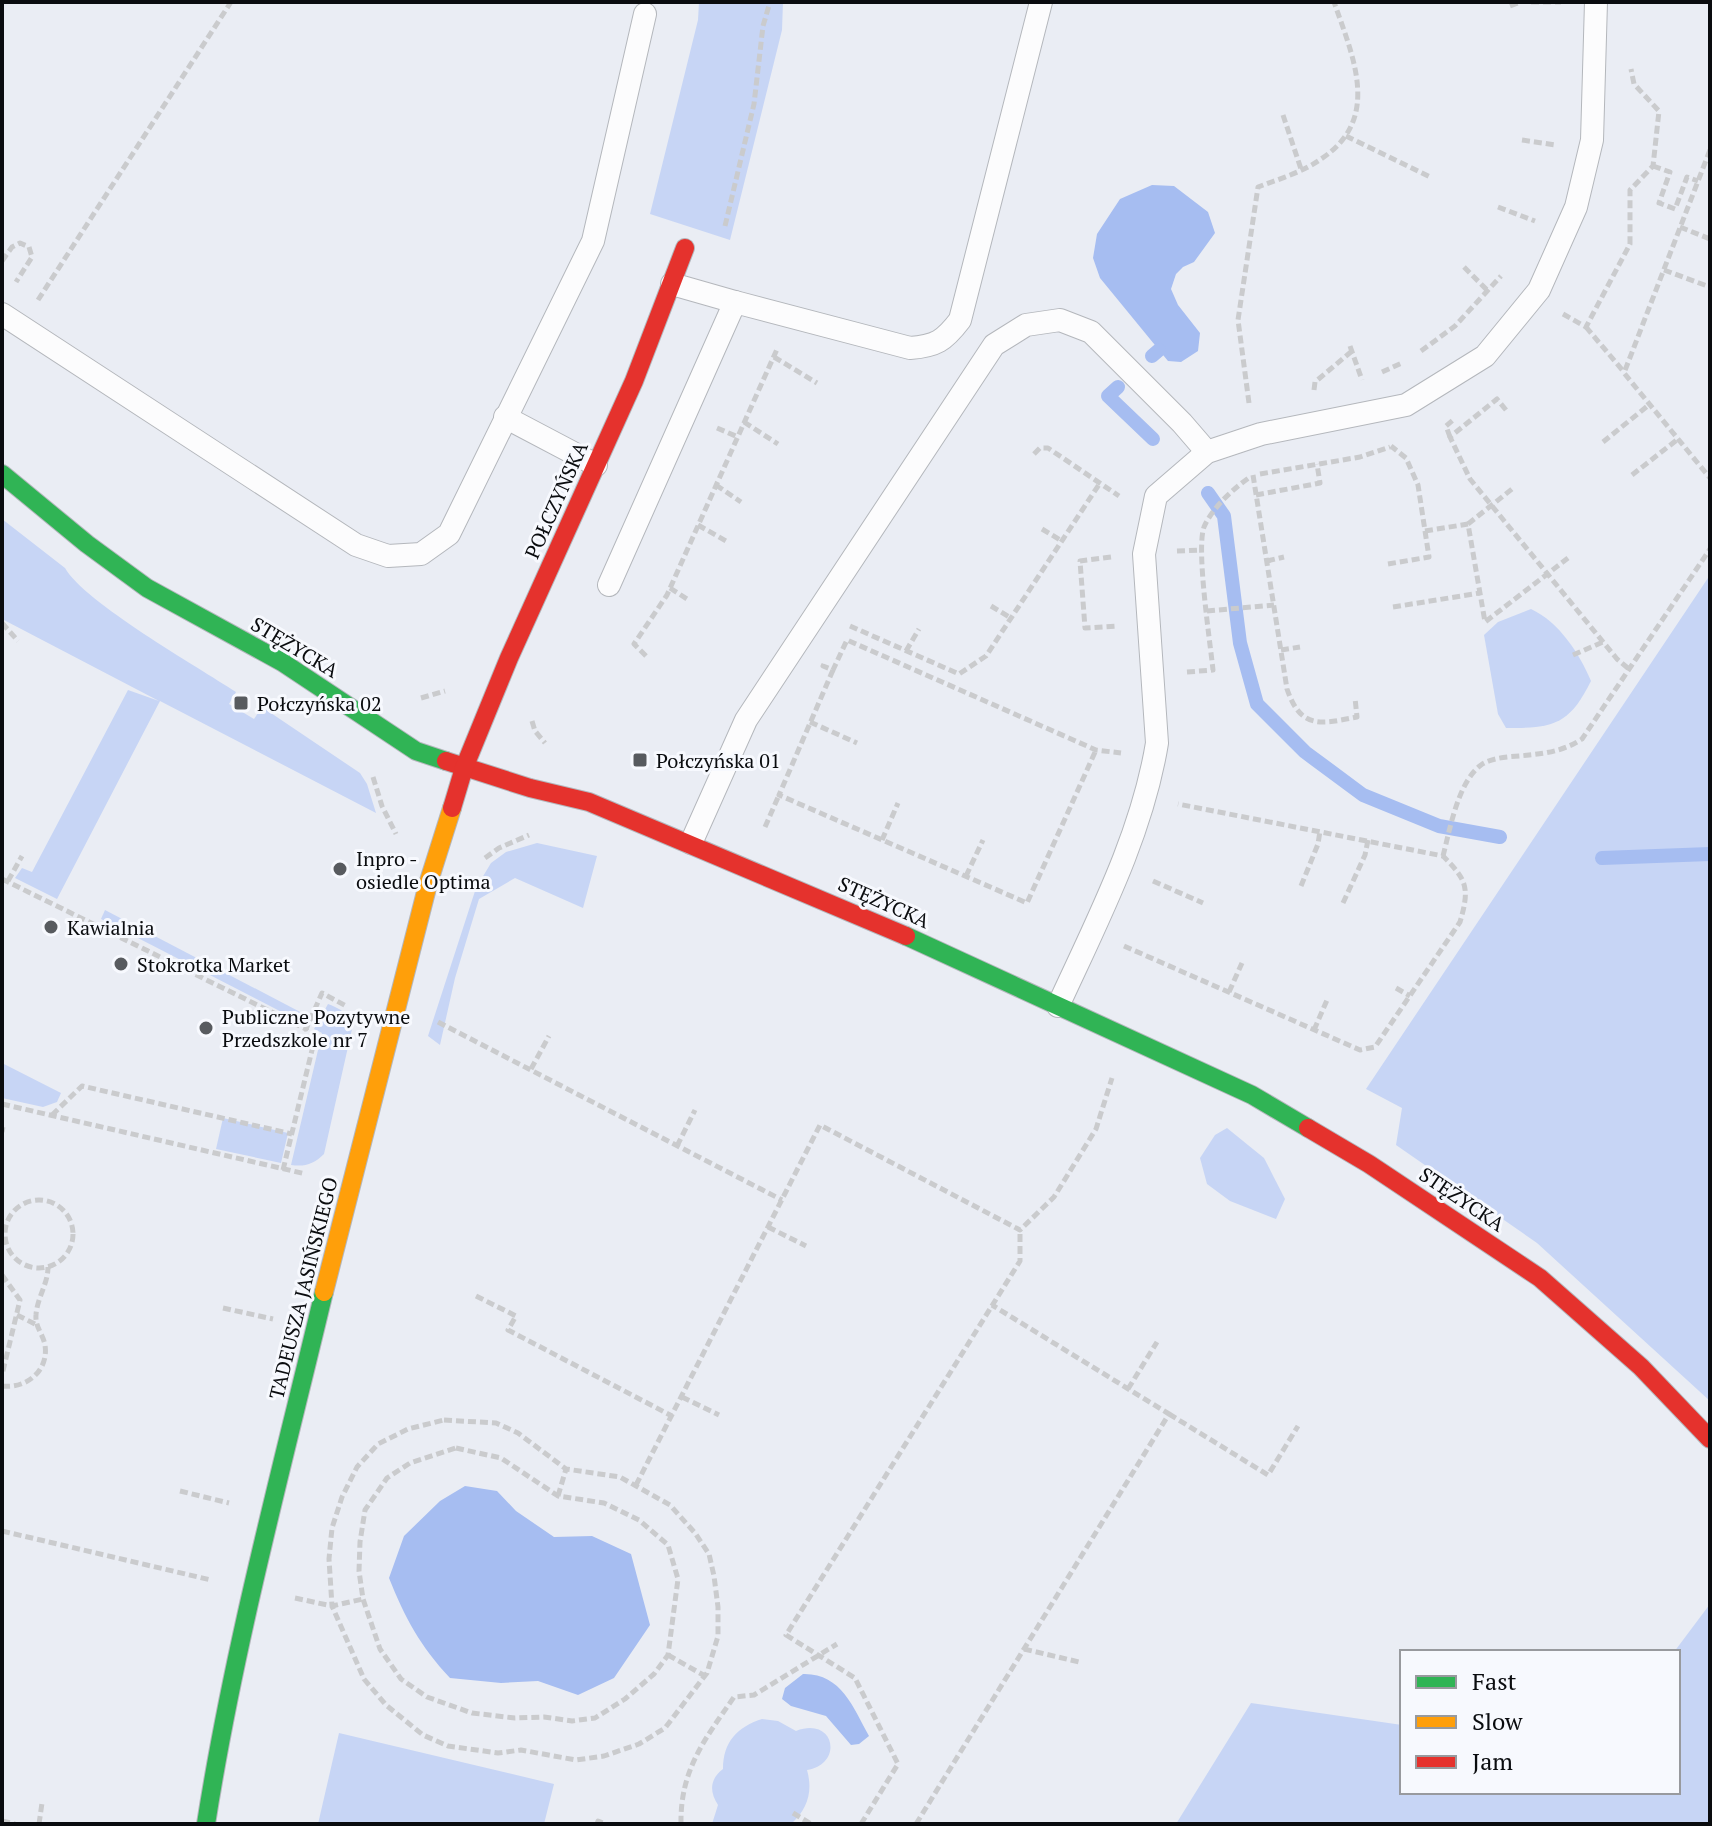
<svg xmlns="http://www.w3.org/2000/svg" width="1712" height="1826" font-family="'PT Serif',serif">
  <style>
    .green { fill: #c7d5f5 }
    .water { fill: #a6bdf1 }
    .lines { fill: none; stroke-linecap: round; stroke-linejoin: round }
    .stream { stroke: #a6bdf1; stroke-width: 14 }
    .lane-casing { stroke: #b4b7bc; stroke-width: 24 }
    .fast-casing { stroke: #b4b7bc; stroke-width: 20 }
    .slow-casing { stroke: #b4b7bc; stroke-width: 20 }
    .jam-casing { stroke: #b4b7bc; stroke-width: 20 }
    .path { stroke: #cacbcd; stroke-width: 5; stroke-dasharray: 8 4; stroke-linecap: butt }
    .lane { stroke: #fcfcfd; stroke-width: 22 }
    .fast { stroke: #30b455; stroke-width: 18 }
    .slow { stroke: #ff9f0a; stroke-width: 18 }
    .jam { stroke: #e5322d; stroke-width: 18 }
    .poi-dot { fill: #585b5f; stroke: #f7f9fe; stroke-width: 3 }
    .labels { text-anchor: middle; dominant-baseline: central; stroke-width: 6; stroke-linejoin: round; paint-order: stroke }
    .street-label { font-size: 20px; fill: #0a0c0f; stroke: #f7f9fe }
    .poi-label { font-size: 20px; fill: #0a0c0f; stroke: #f7f9fe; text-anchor: start }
  </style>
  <rect width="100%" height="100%" fill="#eaedf4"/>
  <g class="green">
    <polygon points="699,2 783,2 782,30 730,240 650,214 698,20"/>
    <path d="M 2,519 L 65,568 C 84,602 198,667 236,692 L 229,704 L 254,719 L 262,707 L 360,773 L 367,784 L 376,813 L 160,701 L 57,899 L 15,878 L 22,868 L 32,872 L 128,690 L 159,701 L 2,619 Z"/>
    <polygon points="1710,575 1710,1401 1537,1243 1396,1145 1402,1108 1366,1089"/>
    <path d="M 1531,609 C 1559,622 1579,653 1591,681 C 1569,725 1554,728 1506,728 L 1498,714 L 1484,635 L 1498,622 Z"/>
    <polygon points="537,843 597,856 583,908 515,878 479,899 455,978 440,1045 428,1036 476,888 491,863 506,852"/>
    <polygon points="105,910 304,1014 301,1022 101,919"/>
    <path d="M 328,1004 C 341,1009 351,1014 352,1029 L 324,1154 C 314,1164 305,1167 291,1165 L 322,1033 L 314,1029 Z"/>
    <polygon points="2,1063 61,1093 57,1102 43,1107 2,1098"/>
    <polygon points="223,1118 288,1133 281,1163 216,1149"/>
    <polygon points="1227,1128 1264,1158 1285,1199 1276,1219 1230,1201 1207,1184 1200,1158 1215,1135"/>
    <polygon points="1710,1604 1710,1824 1176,1824 1251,1703 1402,1725 1402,1792 1678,1792 1678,1652 1674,1652"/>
    <path d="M 762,1719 L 778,1721 L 796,1731 C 835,1716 844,1764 807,1770 C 813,1791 808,1809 791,1824 L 712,1824 L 718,1805 C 709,1791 710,1779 723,1769 C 723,1742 737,1727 762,1719 Z"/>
    <polygon points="339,1733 554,1784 544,1824 318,1824"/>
  </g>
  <g class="water">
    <polygon points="1152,185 1174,186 1208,212 1215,233 1194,262 1183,267 1176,274 1171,289 1178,305 1200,333 1198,351 1181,362 1168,361 1100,278 1093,258 1097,234 1120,199"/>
    <path d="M 465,1486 L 497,1491 L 516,1511 L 554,1537 L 592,1536 L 631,1554 L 650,1625 L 614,1678 L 578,1695 L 538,1681 L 501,1683 L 450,1678 C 420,1646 405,1618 389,1578 L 404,1536 L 440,1501 Z"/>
    <path d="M 803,1674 C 841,1673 853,1707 869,1736 L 859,1744 L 851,1745 L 826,1716 L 791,1706 L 782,1699 L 785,1688 Z"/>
  </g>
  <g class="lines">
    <g class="stream">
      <polyline points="1152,356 1159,350"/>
      <polyline points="1118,387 1108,396 1153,439"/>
      <polyline points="1208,493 1224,516 1240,643 1257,704 1305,752 1363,795 1439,826 1500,837"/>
      <polyline points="1602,858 1710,854"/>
    </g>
    <g class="lane-casing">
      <g id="lane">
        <polyline points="672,284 735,302"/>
        <polyline points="2,314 356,545 388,556 421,554 449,534 593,241 645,14"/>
        <polyline points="505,417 596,465"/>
        <path d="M 609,585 L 735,302 L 910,348 C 936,346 944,341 960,320 L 1041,2"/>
        <polyline points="691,843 746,720 994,345 1026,325 1060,320 1091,332 1182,423 1207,452"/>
        <path d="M 1058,1006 C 1097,921 1142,835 1157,743 L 1144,554 L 1156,496 L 1207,452 L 1261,434 L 1406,405 L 1485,356 L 1539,290 L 1576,207 L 1592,140 L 1596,2"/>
      </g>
    </g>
    <g class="fast-casing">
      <g id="fast">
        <polyline points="2,474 87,544 147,588 282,662 416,751 446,761"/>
        <polyline points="906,936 1252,1095 1308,1128"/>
        <path d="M 206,1824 C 234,1645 282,1468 324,1292"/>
      </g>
    </g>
    <g class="slow-casing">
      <polyline id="slow" points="324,1292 428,884 452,808"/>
    </g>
    <g class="jam-casing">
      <g id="jam">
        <polyline points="446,761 530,788 589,802 906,936"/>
        <polyline points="452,808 464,768 509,658 634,381 685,248"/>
        <polyline points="1308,1128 1369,1164 1540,1278 1641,1367 1710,1439"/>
      </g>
    </g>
    <g class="path">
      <polyline points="1531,2 1561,2"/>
      <polyline points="1510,6 1521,2"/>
      <polyline points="1283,115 1301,169"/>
      <polyline points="1346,136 1430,177"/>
      <polyline points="1522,140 1556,145"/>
      <polyline points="1710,150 1624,373 1710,478"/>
      <polyline points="1653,166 1670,172 1659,203 1675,209 1687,177 1698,181"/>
      <polyline points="1498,207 1535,221"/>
      <polyline points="725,226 754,104 763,26 770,2"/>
      <polyline points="1680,227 1710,239"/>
      <polyline points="2,261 12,247 20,243 29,247 32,257 16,282"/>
      <polyline points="1464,267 1488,291"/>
      <polyline points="1664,270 1710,287"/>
      <polyline points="38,300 231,2"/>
      <polyline points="1563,314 1586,327 1630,244 1630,190 1653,166 1659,111 1634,84 1631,69"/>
      <polyline points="1586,327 1624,372"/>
      <polyline points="1350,346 1362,380"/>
      <polyline points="1421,351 1455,326 1501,276"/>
      <polyline points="774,357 817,383"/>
      <polyline points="1382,372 1402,363"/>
      <polyline points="1314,390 1315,382 1352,351"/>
      <path d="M 1249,403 L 1238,320 L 1258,187 C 1279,179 1303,172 1321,159 C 1382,119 1353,57 1334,2"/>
      <polyline points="1506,410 1497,399 1450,437 1470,479 1617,659 1629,669"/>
      <polyline points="744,422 778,444"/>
      <polyline points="717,428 738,437"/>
      <polyline points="1450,437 1446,426 1453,420"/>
      <polyline points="1603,442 1650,404"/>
      <polyline points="1034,454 1040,448 1048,448 1119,496"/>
      <polyline points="1260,474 1360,457 1390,447"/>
      <path d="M 1253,475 L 1287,689 C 1301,730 1321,724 1357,717 L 1355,698"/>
      <polyline points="1632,475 1678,439"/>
      <polyline points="716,485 741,502"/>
      <polyline points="1256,495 1320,483 1317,464"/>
      <polyline points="1468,524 1512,489"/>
      <polyline points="698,525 726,541"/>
      <polyline points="1042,529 1062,541"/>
      <polyline points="1425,531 1468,524 1485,622 1568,558"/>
      <polyline points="1177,551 1201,550"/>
      <polyline points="1111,557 1080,561 1085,628 1117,626"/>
      <polyline points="1267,561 1284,557"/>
      <polyline points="1388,564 1429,557 1418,485 1406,458 1391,446"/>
      <polyline points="670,588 687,599"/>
      <polyline points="991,606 1011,618"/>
      <polyline points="1393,607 1480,593"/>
      <polyline points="1207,611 1274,605"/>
      <polyline points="2,623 18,641"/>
      <polyline points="850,626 959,674 986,656 1100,483"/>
      <polyline points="1281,650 1300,647"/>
      <polyline points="906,651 919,629"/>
      <polyline points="1573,655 1603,642"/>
      <polyline points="646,656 634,644 667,595 778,347"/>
      <polyline points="824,664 823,666 833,670 847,640 1096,750 1121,753"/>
      <polyline points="833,670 779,795 1027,903 1096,750"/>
      <path d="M 1187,672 L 1213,670 C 1210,641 1196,549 1204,527 C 1212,508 1234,488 1250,477"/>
      <polyline points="421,698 445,691"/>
      <polyline points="532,721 535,731 545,743"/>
      <polyline points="810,722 857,743"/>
      <polyline points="373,777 382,806 396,834"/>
      <polyline points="765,827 779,795"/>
      <polyline points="882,840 898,803"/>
      <path d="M 1443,856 C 1450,829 1458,782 1481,765 C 1494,756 1514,757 1529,755 C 1549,753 1565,750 1582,739 L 1710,549"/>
      <polyline points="485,858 499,848 529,835"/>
      <polyline points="966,876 983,840"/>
      <polyline points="2,879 306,1029 322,993 348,1007"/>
      <polyline points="8,881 22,856"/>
      <polyline points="1153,881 1203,903"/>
      <polyline points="1301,886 1318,844 1320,831"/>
      <polyline points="1343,903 1365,855 1368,840"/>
      <path d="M 1124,946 L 1360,1050 L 1375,1047 L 1460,922 C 1470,888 1467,880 1443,856 L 1178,804"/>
      <polyline points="1396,988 1410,996"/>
      <polyline points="1229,992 1242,963"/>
      <polyline points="438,1022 782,1200"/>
      <polyline points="1314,1030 1327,1000"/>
      <polyline points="531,1069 549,1036"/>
      <polyline points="2,1104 306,1174"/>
      <polyline points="52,1115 82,1086 292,1134"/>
      <polyline points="2,1132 3,1127"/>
      <polyline points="677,1146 695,1110"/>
      <polyline points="283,1170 313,1046 306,1029"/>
      <circle cx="39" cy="1234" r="34"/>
      <polyline points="768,1227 806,1246"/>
      <polyline points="2,1275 20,1300 2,1375"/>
      <polyline points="476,1296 516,1316 508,1330 672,1416"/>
      <polyline points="223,1308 273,1319"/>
      <polyline points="17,1315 35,1324"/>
      <path d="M 2,1386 C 26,1389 49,1371 45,1345 C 43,1334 35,1327 36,1315 C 37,1298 48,1284 48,1267"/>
      <polyline points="1128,1389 1157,1342"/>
      <polyline points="682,1397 719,1415"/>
      <polyline points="1169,1414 1268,1475 1298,1426"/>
      <polygon points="444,1420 496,1423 518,1433 566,1469 620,1477 670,1505 695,1533 709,1554 714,1576 718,1607 718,1636 707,1673 665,1728 639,1744 604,1756 576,1760 521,1750 498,1753 448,1746 423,1735 386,1705 364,1679 332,1606 329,1559 332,1528 342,1497 357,1467 378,1444 408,1429"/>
      <polygon points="456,1448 501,1458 558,1496 604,1503 639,1520 668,1545 678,1579 668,1655 654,1674 625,1699 595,1718 572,1721 544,1717 515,1718 472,1713 427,1697 401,1679 380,1649 363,1599 359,1571 360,1542 365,1510 387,1478 410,1463"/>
      <polyline points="636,1485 820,1125 1020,1230 1054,1197 1096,1129 1112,1078"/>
      <polyline points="180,1491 229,1503"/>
      <polyline points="558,1496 566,1469"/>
      <polyline points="2,1531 211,1580"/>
      <polyline points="295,1598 332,1606 363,1599"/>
      <polyline points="1024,1649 1079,1662"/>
      <polyline points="668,1655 705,1676"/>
      <polyline points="793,1813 811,1824"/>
      <polyline points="2,1821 15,1824"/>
      <polyline points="39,1824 42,1803"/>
      <polyline points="597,1824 598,1821 605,1824"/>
      <path d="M 681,1824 C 680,1770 705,1739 734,1697 L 754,1695 L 837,1644"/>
      <polyline points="861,1824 898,1764 855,1678 786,1635 1020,1261 1020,1230"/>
      <polyline points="916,1824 1169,1414 992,1305"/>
    </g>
    <use href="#lane" class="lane"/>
    <use href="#fast" class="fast"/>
    <use href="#slow" class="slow"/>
    <use href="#jam" class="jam"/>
  </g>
  <g class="poi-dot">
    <rect x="233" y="695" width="16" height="16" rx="4"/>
    <rect x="632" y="752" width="16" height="16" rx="4"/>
    <circle cx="340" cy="869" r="8"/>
    <circle cx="51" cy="927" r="8"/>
    <circle cx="121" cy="964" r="8"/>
    <circle cx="206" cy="1028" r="8"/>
  </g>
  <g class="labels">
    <g class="street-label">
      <text transform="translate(556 500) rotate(-66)">POŁCZYŃSKA</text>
      <text transform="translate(295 647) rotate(31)">STĘŻYCKA</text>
      <text transform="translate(884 902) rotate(24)">STĘŻYCKA</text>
      <text transform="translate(1462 1199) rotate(34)">STĘŻYCKA</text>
      <text transform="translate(303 1288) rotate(-76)">TADEUSZA JASIŃSKIEGO</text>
    </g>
    <g class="poi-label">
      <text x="257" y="703">Połczyńska 02</text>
      <text x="656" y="760">Połczyńska 01</text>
      <text x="356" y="858">Inpro -<tspan x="356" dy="23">osiedle Optima</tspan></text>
      <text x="67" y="927">Kawialnia</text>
      <text x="137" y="964">Stokrotka Market</text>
      <text x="222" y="1016">Publiczne Pozytywne<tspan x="222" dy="23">Przedszkole nr 7</tspan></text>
    </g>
  </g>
  <rect width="1712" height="1826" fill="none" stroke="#0a0c0f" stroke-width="8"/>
  <rect x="1400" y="1650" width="280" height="144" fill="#f7f9fe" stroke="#989a9e" stroke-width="2"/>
  <rect x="1416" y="1676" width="40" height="12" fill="#30b455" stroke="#989a9e" stroke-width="2"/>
  <text x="1472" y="1690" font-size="24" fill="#0a0c0f">Fast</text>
  <rect x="1416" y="1716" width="40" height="12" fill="#ff9f0a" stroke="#989a9e" stroke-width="2"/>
  <text x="1472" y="1730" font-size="24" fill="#0a0c0f">Slow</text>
  <rect x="1416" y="1756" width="40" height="12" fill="#e5322d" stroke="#989a9e" stroke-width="2"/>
  <text x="1472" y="1770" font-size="24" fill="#0a0c0f">Jam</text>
</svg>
